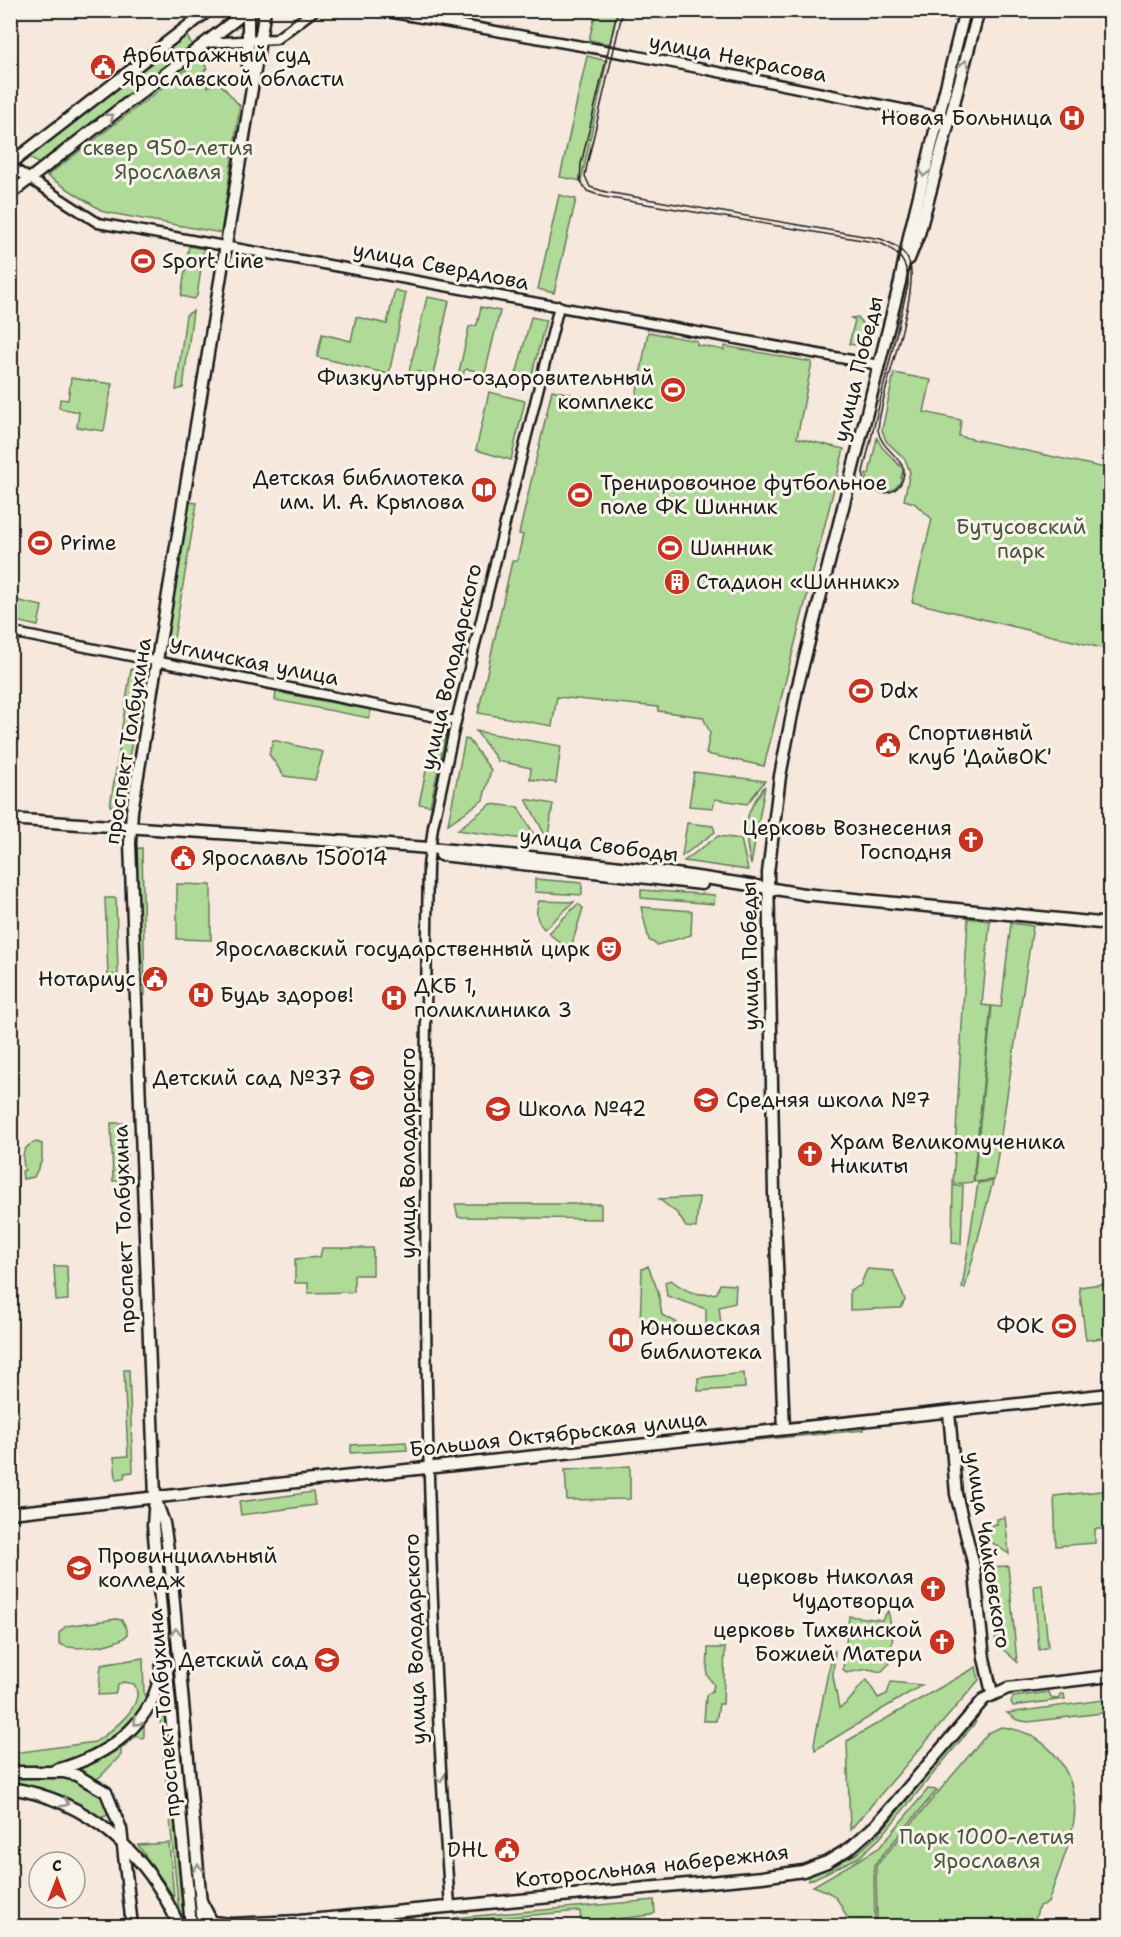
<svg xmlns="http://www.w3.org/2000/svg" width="1121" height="1937" font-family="'Shantell Sans',sans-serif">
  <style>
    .green { fill: #afda98; stroke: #667b5a; stroke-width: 1.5 }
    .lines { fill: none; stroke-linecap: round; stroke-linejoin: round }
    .minor-casing { stroke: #1c1c1c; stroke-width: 13 }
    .major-casing { stroke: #1c1c1c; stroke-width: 15 }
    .minor { stroke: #f7f3e8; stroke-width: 8 }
    .major { stroke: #f7f3e8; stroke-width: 10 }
    .tram { stroke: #1c1c1c; stroke-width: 1.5 }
    .oneway { stroke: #94928c }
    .labels { text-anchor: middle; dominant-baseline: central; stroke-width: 6; stroke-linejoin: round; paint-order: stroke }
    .poi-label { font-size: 21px; fill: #1c1c1c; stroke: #f7f3e8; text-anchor: start }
    .street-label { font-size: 21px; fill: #1c1c1c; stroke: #f7f3e8 }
    .park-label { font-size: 21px; fill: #485541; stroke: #f7f3e8 }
  </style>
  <rect width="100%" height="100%" fill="#f7e8de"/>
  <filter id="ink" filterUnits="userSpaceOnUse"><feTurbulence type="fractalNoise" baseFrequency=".0167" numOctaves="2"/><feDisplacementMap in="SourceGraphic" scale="12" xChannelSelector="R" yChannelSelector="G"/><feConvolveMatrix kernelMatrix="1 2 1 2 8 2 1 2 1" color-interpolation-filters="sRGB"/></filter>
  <g filter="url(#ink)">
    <g class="green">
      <polygon points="596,11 617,11 610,44 589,40"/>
      <polygon points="186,35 193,46 39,164 27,156"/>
      <polygon points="587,56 607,61 581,181 560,177"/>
      <polygon points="200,59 207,68 201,75 208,87 218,81 240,106 221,233 104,212 47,176"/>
      <polygon points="559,195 576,199 554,293 538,289"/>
      <polygon points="189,246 204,249 197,296 194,299 181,296"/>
      <polygon points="395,290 406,293 389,374 317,357 322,334 351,341 356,317 387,324"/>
      <polygon points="427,297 449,301 433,375 416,371 411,381 407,380"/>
      <polygon points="481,307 500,311 485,373 467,369 464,371 462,383 457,381 469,327 477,325"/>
      <polygon points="193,311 183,388 176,390 186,315"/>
      <polygon points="531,317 546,320 530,382 515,379"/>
      <polygon points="858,317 864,327 871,321 865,347 849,344 855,320 851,318"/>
      <polygon points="648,332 697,341 697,345 724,350 725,346 812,362 797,438 844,449 764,766 706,754 710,733 703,717 658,711 658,707 557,697 552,726 478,713 512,561 517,561 523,535 519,534 552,390 634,408"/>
      <polygon points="894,373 931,380 924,412 961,420 959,436 1110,469 1110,650 912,602 932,519 914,503 904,500 910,472 905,459 886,441 882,430"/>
      <polygon points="71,378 112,384 104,431 77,427 79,412 59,408 60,399 68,400"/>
      <polygon points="489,392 525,401 511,460 476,450"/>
      <path d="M 877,438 L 882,447 L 903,469 L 900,483 C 889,499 870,492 866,474 L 869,474 Z"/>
      <polygon points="189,502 197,503 172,650 165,648"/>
      <polygon points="11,599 42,606 38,626 11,620"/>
      <polygon points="131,669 143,676 133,735 121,733"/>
      <polygon points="276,692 371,710 369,718 275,700"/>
      <polygon points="435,728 447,730 430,806 419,804"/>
      <polygon points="476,731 561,746 556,783 530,779 531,768 498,761"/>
      <polygon points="121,739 132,741 120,807 110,806"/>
      <polygon points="465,739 469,740 491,770 483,800 448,824"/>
      <polygon points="273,740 323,752 315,780 284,776 269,754"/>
      <polygon points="694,772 765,781 747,804 715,799 713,808 689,806"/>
      <path d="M 765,786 L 751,865 C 743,829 742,816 765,786 Z"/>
      <polygon points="526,799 553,804 548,836 546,837"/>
      <polygon points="491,804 518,807 538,841 457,830"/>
      <polygon points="687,823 713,826 715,832 682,856"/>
      <polygon points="718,836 741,839 748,870 684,861"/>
      <polygon points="142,848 145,996 138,996 136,849"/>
      <polygon points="535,879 582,883 582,895 535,892"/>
      <polygon points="177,884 211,885 211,940 177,939"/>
      <polygon points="641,890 715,895 714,904 641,898"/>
      <polygon points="116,898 118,975 108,975 105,898"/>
      <path d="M 539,901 L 574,902 L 544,929 C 536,920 535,912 539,901 Z"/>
      <polygon points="578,904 583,908 572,944 562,944 548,933"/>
      <polygon points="641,907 692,911 691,935 657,945 649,940"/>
      <polygon points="968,918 990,921 982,1005 991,1006 973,1182 953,1184"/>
      <polygon points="1011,923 1033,926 994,1180 974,1182 992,1006 1001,1007"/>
      <polygon points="111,1123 126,1123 127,1180 113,1181"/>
      <path d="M 37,1142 L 42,1144 L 42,1160 L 34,1177 L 23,1179 L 22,1171 L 25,1170 C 21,1157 22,1145 37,1142 Z"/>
      <polygon points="993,1181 965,1288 962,1288 978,1183"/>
      <polygon points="963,1185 961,1244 952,1243 953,1186"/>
      <polygon points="699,1197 696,1228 686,1227 678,1214 659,1199"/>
      <polygon points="455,1204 601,1204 601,1219 458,1217"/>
      <polygon points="322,1248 373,1248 373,1275 354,1275 354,1292 308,1293 308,1283 295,1283 295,1259 320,1257"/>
      <polygon points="54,1266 67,1266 68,1300 56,1301"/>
      <polygon points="648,1266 658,1291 662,1315 676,1322 676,1330 646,1329 640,1324 642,1269"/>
      <polygon points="867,1269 893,1271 905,1300 901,1308 850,1310 850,1290 860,1286"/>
      <path d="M 671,1280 C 687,1292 697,1297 717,1293 L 720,1284 L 736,1285 L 735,1303 L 719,1307 L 721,1324 L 711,1337 L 706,1334 L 706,1309 L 667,1296 L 665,1282 Z"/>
      <polygon points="1110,1283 1110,1337 1086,1340 1079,1287"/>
      <polygon points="124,1370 129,1370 133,1472 125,1473 124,1478 116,1479 114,1457 128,1456"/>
      <polygon points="744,1373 745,1388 698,1391 698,1378"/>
      <polygon points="862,1426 863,1430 737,1442 737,1438"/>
      <polygon points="406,1442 407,1450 351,1453 351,1445"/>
      <polygon points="630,1466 630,1499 567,1500 565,1470"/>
      <polygon points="1110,1490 1110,1529 1095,1529 1095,1543 1056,1546 1054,1496"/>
      <polygon points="313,1492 315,1505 241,1515 239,1502"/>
      <polygon points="1005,1517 1009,1554 981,1535 981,1532 991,1531 991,1525 997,1524 997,1519"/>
      <polygon points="1008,1566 1017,1662 996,1643 987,1567"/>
      <polygon points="1042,1585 1048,1647 1039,1650 1034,1586"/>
      <polygon points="888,1611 893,1635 890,1663 881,1672 868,1669 846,1673 843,1669 849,1616 882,1620"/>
      <path d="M 116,1619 L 122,1620 L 127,1629 L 127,1635 C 118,1646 69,1653 59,1643 L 59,1633 L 66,1626 Z"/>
      <polygon points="708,1648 725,1648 723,1704 719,1704 716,1721 704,1721 706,1695 712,1691 714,1685 707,1675"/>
      <path d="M 835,1650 L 833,1676 L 839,1708 C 855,1700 855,1688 867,1680 L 878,1698 L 887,1694 L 891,1682 L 922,1685 L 815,1750 L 814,1744 L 828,1672 Z"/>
      <path d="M 143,1658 L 144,1694 L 148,1702 C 138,1716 126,1734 111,1742 C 89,1756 33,1779 11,1761 L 10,1738 L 14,1753 L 95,1742 C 110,1732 148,1705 134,1684 L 123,1682 L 118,1685 L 115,1694 L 98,1695 L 101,1665 Z"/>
      <polygon points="976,1667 979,1680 850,1830 847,1741"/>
      <polygon points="162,1689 184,1926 179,1913 158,1697"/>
      <polygon points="1049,1692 1052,1699 1059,1698 1060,1694 1064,1694 1065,1699 1013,1706 1011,1702 1013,1697"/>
      <polygon points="1110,1699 1110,1712 1028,1722 1017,1720 1007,1713"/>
      <polygon points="973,1720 976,1722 880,1838 859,1857 809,1881 808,1877 856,1854 878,1835"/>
      <polygon points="144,1722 144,1736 142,1739 136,1736 121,1749 121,1755 100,1777 96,1779 71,1770 106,1756"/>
      <path d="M 1001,1727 C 1048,1731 1080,1774 1074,1820 C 1070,1848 1056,1877 1048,1903 L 1039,1906 L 1033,1926 L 877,1926 L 876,1866 L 988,1733 Z"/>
      <polygon points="10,1776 71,1777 104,1796 110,1814 101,1818 64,1796 11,1782"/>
      <path d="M 928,1789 L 937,1790 L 874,1865 L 875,1926 L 844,1926 L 847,1918 C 838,1897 834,1893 813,1886 L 879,1848 Z"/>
      <polygon points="169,1843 174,1897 138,1845"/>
      <polygon points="654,1900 655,1913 651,1915 581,1923 580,1911 487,1919 487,1926 455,1926 454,1918"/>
    </g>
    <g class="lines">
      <g class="minor-casing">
        <g id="minor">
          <polyline points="376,10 633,55 942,117"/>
          <polyline points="205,43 276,39 315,10"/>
          <polyline points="10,166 98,223 879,365"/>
          <polyline points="10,632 456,721"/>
          <path d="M 450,1906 C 424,1560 422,1213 428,866 L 433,827 L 456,721 L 559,306"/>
        </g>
      </g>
      <g class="major-casing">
        <g id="major">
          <polyline points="248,10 248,80"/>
          <polyline points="10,164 209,10"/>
          <polyline points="10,194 248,10"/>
          <polyline points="909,259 919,234 979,10"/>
          <path d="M 10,819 C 277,839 546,847 809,895"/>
          <polyline points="441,855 702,884"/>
          <polyline points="804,894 1110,924"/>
          <polyline points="949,1412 956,1494 974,1566 984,1658 992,1693"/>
          <polyline points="784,1429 774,1193 768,873 780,776 797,689 900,282 910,232 965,10"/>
          <polyline points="155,1498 164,1523 171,1570 203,1926"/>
          <polyline points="10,1513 1110,1394"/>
          <path d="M 56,1770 C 107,1756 155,1724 161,1667"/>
          <polyline points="10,1772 63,1772 76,1775 106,1792 121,1829 132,1926"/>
          <path d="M 10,1788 C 89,1800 148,1854 179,1926"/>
          <polyline points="201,1901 212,1922 231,1924 299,1921 762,1877 803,1871 827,1862 850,1848 877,1824 984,1699 1008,1688 1110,1676"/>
          <polyline points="191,1926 153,1525 155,1497 130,843 132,811 265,10"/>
        </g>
      </g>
      <use href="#minor" class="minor"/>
      <use href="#major" class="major"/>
      <path class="tram" d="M 618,10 L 581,164 L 580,180 L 587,191 L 604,197 L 880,243 C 899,251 909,264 908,285 L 863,472 C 866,501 905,500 904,469 C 897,453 881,448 878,430 C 880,390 921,292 909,262 C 904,249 893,244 881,239 L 606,192 L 590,187 L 585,176 L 587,165 L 623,10"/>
    </g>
    <defs><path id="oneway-chevron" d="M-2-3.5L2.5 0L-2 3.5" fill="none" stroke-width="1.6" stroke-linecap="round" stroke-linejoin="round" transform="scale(1.5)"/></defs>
    <g class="oneway">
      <use href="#oneway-chevron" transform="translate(965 64) rotate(-76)"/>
      <use href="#oneway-chevron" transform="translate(110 117) rotate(-38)"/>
      <use href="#oneway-chevron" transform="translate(924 173) rotate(104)"/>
      <use href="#oneway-chevron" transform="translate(176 1632) rotate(-95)"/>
      <use href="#oneway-chevron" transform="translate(137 1722) rotate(132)"/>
      <use href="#oneway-chevron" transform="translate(440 1778) rotate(84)"/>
      <use href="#oneway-chevron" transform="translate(65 1803) rotate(25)"/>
      <use href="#oneway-chevron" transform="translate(198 1868) rotate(-95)"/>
    </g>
  </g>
  <defs>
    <g id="civic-disc" transform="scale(1.35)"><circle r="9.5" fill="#c8321e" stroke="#f7f3e8"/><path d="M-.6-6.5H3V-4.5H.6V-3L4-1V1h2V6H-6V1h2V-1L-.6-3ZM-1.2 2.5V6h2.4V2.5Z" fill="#fff"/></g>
    <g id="hospital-disc" transform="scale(1.35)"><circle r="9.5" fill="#c8321e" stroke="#f7f3e8"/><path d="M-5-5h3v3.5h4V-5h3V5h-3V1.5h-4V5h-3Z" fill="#fff"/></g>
    <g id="stadium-disc" transform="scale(1.35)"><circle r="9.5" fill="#c8321e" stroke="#f7f3e8"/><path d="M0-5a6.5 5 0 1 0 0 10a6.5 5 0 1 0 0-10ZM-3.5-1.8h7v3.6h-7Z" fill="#fff"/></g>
    <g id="library-disc" transform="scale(1.35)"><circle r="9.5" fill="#c8321e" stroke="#f7f3e8"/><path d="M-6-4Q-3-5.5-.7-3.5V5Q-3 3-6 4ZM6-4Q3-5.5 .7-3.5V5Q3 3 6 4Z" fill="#fff"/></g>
    <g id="building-disc" transform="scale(1.35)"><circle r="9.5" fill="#c8321e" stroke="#f7f3e8"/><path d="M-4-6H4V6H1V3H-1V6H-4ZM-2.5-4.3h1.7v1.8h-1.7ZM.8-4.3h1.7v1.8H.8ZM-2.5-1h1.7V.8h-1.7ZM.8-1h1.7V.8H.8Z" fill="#fff"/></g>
    <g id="church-disc" transform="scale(1.35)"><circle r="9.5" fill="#c8321e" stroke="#f7f3e8"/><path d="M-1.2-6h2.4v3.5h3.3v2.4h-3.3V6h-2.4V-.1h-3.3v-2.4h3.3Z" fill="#fff"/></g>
    <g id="theatre-disc" transform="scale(1.35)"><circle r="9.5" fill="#c8321e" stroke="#f7f3e8"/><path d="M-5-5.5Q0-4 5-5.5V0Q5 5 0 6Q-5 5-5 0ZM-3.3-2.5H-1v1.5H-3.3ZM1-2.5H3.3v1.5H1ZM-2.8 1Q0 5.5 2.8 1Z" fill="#fff"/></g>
    <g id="school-disc" transform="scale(1.35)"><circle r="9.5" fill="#c8321e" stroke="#f7f3e8"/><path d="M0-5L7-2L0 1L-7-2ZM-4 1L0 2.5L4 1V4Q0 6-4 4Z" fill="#fff"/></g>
    <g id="university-disc" transform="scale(1.35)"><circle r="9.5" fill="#c8321e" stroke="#f7f3e8"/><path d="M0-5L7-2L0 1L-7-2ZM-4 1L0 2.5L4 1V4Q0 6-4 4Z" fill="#fff"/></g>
  </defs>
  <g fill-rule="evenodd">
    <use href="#civic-disc" x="103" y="67"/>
    <use href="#hospital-disc" x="1072" y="118"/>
    <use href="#stadium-disc" x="143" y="261"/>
    <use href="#stadium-disc" x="673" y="390"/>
    <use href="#library-disc" x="484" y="490"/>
    <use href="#stadium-disc" x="580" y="495"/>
    <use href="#stadium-disc" x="40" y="543"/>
    <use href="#stadium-disc" x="670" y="548"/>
    <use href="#building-disc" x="677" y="582"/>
    <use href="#stadium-disc" x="861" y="691"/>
    <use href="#civic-disc" x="888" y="745"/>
    <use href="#church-disc" x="971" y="840"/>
    <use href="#civic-disc" x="183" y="858"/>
    <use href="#theatre-disc" x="609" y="949"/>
    <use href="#civic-disc" x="155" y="979"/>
    <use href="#hospital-disc" x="201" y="995"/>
    <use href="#hospital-disc" x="394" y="998"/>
    <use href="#school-disc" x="362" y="1078"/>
    <use href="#school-disc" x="706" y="1100"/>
    <use href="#school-disc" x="498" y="1109"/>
    <use href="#church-disc" x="810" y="1154"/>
    <use href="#stadium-disc" x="1064" y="1326"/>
    <use href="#library-disc" x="621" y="1340"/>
    <use href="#university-disc" x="79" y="1568"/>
    <use href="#church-disc" x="933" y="1589"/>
    <use href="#church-disc" x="942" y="1642"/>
    <use href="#school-disc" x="327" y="1660"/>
    <use href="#civic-disc" x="507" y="1850"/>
  </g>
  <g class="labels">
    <g class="poi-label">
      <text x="122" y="55">Арбитражный суд<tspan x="122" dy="24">Ярославской области</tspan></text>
      <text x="1052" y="118" text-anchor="end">Новая Больница</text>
      <text x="162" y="261">Sport Line</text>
      <text x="654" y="378" text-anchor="end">Физкультурно-оздоровительный<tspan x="654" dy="24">комплекс</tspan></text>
      <text x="464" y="478" text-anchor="end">Детская библиотека<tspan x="464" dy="24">им. И. А. Крылова</tspan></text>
      <text x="600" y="483">Тренировочное футбольное<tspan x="600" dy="24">поле ФК Шинник</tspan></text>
      <text x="60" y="543">Prime</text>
      <text x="690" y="548">Шинник</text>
      <text x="696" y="582">Стадион «Шинник»</text>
      <text x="880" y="691">Ddx</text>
      <text x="908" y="733">Спортивный<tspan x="908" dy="24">клуб 'ДайвОК'</tspan></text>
      <text x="952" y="828" text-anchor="end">Церковь Вознесения<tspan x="952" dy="24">Господня</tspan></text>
      <text x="202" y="858">Ярославль 150014</text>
      <text x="590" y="949" text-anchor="end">Ярославский государственный цирк</text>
      <text x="136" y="979" text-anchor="end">Нотариус</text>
      <text x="414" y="986">ДКБ 1,<tspan x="414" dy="24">поликлиника 3</tspan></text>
      <text x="220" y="995">Будь здоров!</text>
      <text x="342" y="1078" text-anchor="end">Детский сад №37</text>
      <text x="726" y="1100">Средняя школа №7</text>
      <text x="518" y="1109">Школа №42</text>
      <text x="830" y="1142">Храм Великомученика<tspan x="830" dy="24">Никиты</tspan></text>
      <text x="1044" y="1326" text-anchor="end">ФОК</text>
      <text x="640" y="1328">Юношеская<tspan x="640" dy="24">библиотека</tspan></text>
      <text x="98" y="1556">Провинциальный<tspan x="98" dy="24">колледж</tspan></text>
      <text x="914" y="1577" text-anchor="end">церковь Николая<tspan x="914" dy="24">Чудотворца</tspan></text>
      <text x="922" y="1630" text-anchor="end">церковь Тихвинской<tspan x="922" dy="24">Божией Матери</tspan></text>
      <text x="308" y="1660" text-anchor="end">Детский сад</text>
      <text x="488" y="1850" text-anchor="end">DHL</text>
    </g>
    <g class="street-label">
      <text transform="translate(738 58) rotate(11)">улица Некрасова</text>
      <text transform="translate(441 266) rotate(11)">улица Свердлова</text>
      <text transform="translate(858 369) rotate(-76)">улица Победы</text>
      <text transform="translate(254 662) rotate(11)">Угличская улица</text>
      <text transform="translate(451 667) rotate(-77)">улица Володарского</text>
      <text transform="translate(128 741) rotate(-81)">проспект Толбухина</text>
      <text transform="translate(599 845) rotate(7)">улица Свободы</text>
      <text transform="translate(750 956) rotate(-91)">улица Победы</text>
      <text transform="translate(408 1153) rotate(-90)">улица Володарского</text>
      <text transform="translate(124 1229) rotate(-92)">проспект Толбухина</text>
      <text transform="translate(558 1434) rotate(-6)">Большая Октябрьская улица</text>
      <text transform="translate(988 1550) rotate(81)">улица Чайковского</text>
      <text transform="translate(415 1639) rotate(-92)">улица Володарского</text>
      <text transform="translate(164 1713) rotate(-95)">проспект Толбухина</text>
      <text transform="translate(652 1866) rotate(-6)">Которосльная набережная</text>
    </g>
    <g class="park-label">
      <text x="168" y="148">сквер 950-летия<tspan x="168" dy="24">Ярославля</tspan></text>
      <text x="1021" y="527">Бутусовский<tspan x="1021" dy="24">парк</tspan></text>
      <text x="987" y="1837">Парк 1000-летия<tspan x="987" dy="24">Ярославля</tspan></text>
    </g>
  </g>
  <rect width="1121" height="1937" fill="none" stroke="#f7f3e8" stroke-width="36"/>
  <rect x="18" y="18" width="1085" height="1901" fill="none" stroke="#1c1c1c" stroke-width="2" filter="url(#ink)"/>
  <g transform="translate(57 1880)"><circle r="28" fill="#f7f3e8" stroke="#9f9d96" stroke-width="1.5"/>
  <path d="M0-4.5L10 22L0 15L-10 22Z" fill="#c8321e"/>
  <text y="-9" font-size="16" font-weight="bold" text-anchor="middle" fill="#1c1c1c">С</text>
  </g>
</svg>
